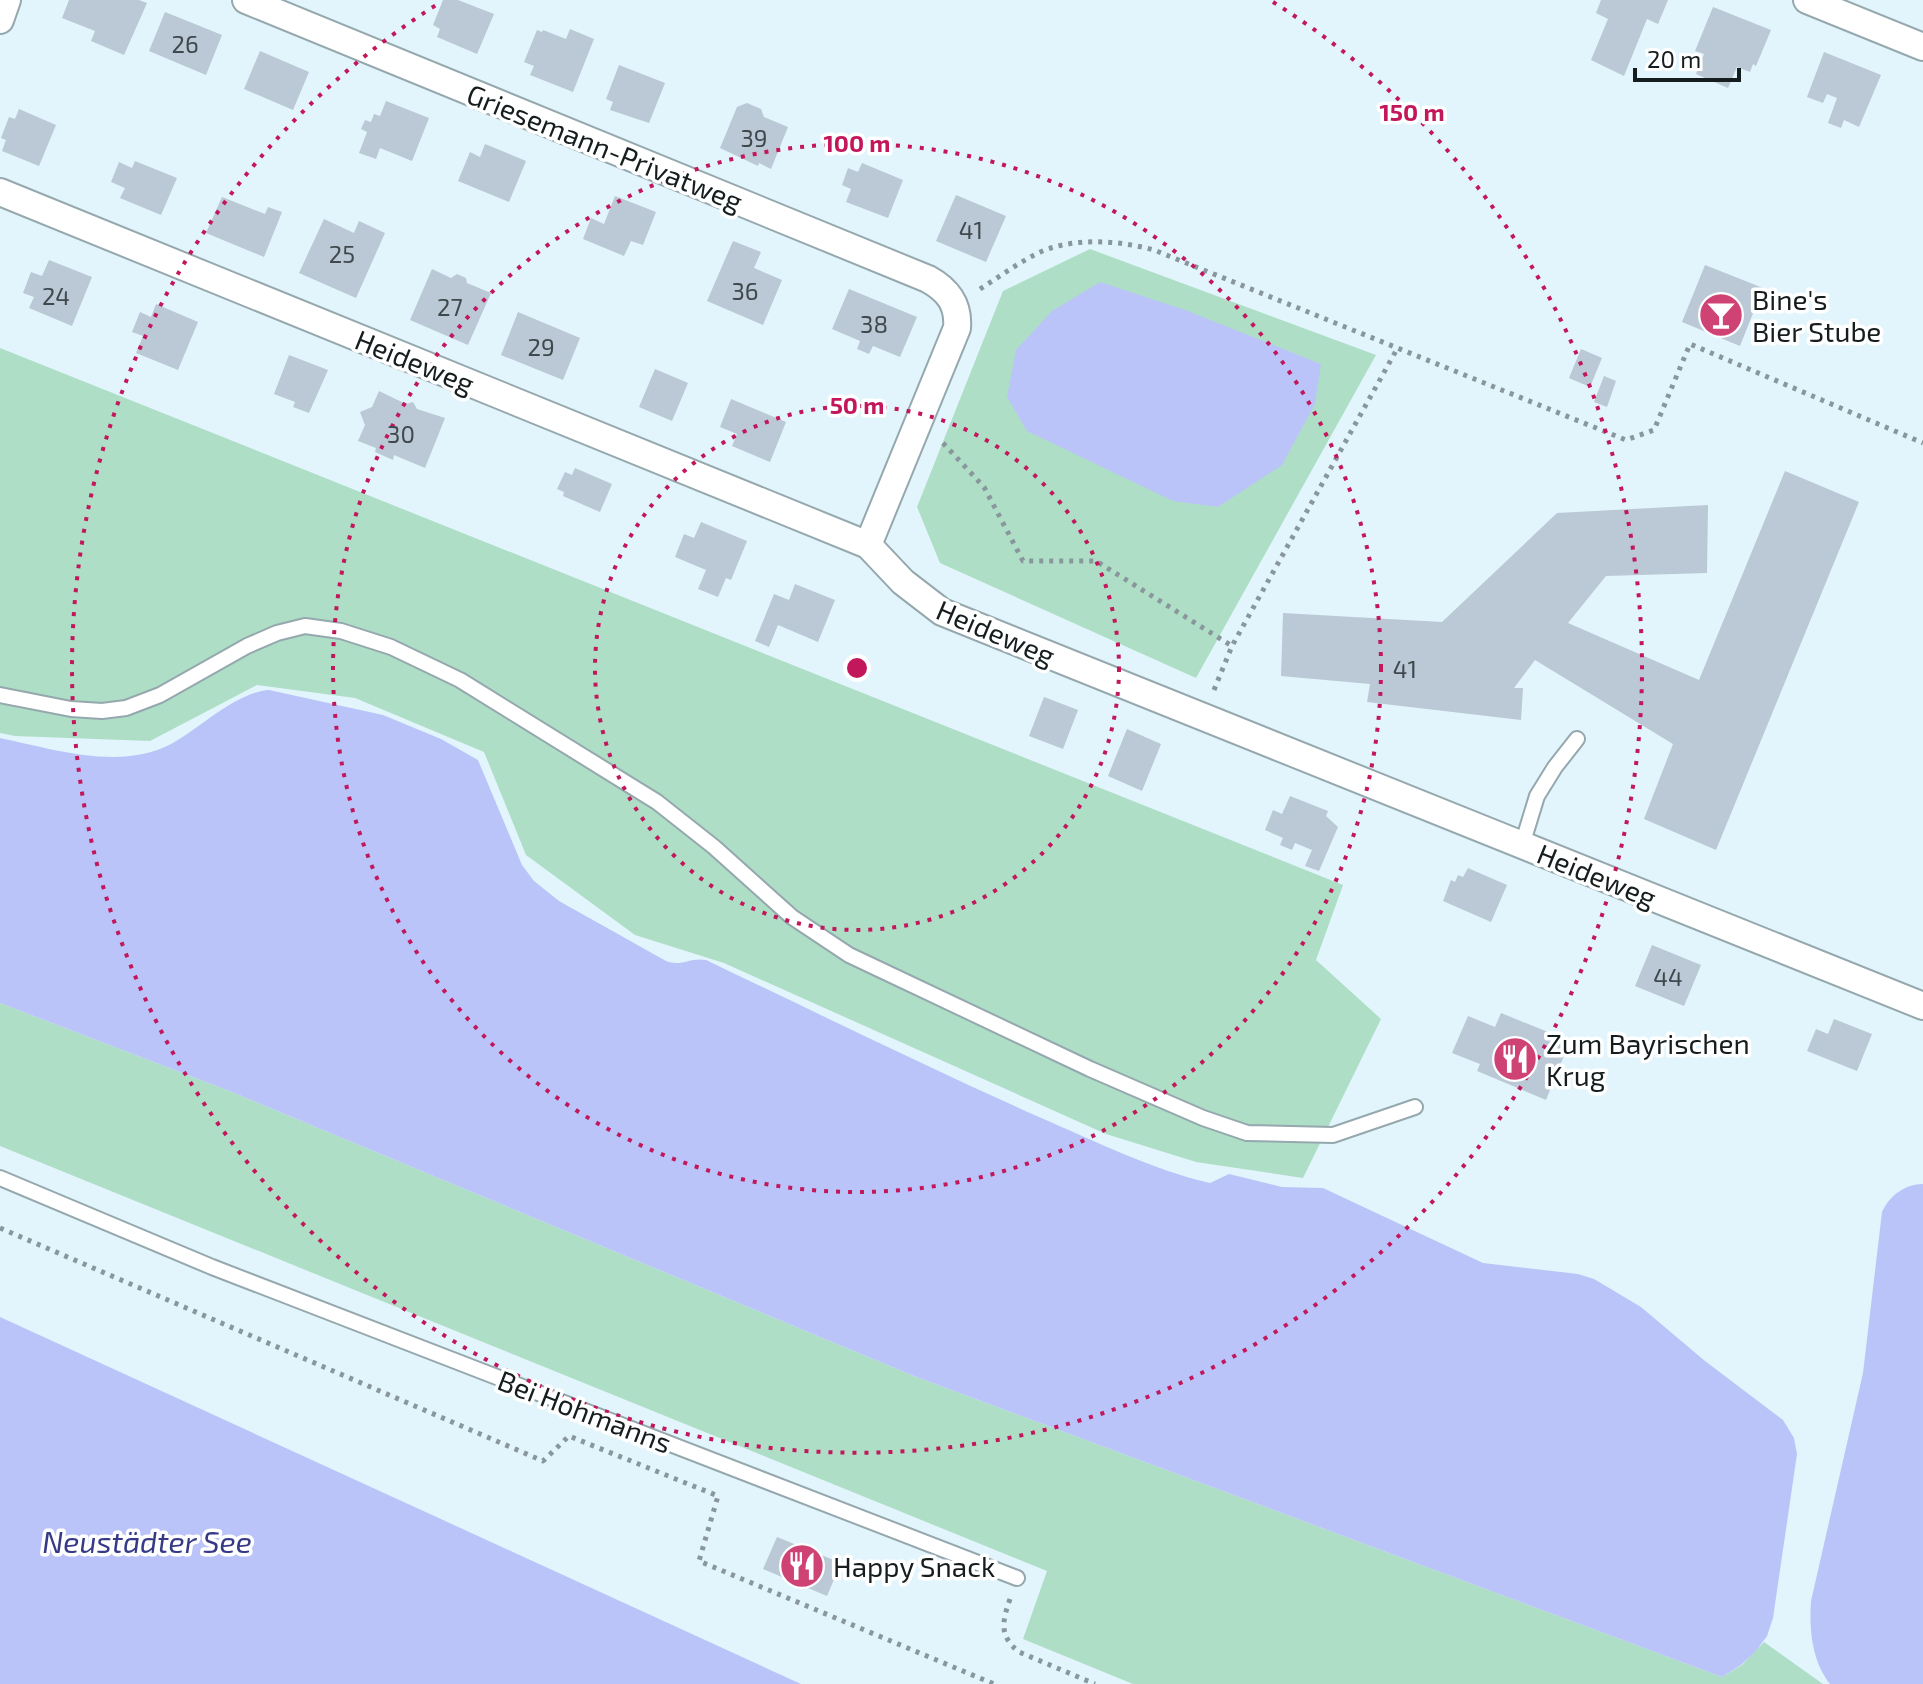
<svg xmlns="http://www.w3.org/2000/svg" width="1923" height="1684" font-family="'Exo 2',sans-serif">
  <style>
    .green { fill: #aedec6 }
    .water { fill: #bac4f9 }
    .building { fill: #bbc8d5 }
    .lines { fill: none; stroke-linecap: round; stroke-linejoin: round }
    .lane-casing { stroke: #95a8ae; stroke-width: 18 }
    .street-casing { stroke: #95a8ae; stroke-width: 30 }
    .path { stroke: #89979c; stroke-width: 5; stroke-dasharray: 4 6; stroke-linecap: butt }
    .lane { stroke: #fff; stroke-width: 14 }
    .street { stroke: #fff; stroke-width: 26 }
    .ring { fill: none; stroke: #c2185b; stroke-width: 4; stroke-dasharray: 4 8 }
    .labels { text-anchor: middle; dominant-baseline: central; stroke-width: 7; stroke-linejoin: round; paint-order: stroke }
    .number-label { font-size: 24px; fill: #3f484c }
    .street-label { font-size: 28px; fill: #161d1f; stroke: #fff }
    .poi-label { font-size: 28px; fill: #161d1f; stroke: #fff; text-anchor: start }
    .water-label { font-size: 30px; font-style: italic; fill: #363a86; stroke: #fff }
    .centre { fill: #c2185b; stroke: #fff; stroke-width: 4 }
    .ring-label { font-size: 24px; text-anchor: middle; font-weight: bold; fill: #c2185b; stroke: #fff; stroke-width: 7; stroke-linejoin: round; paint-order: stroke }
  </style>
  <rect width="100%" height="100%" fill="#e2f5fc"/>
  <g class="green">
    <polygon points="1090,249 1376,355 1196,678 940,563 917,507 1003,291"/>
    <polygon points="0,348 1343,885 1316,960 1381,1019 1303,1178 1196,1162 1106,1134 724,963 635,935 526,855 484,752 355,698 257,685 150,741 15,736 0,733"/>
    <polygon points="0,1003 232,1092 914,1376 1722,1677 1742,1665 1764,1642 1823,1684 1133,1684 1023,1639 1047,1571 0,1146"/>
  </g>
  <g class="water">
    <polygon points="1100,282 1185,310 1321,364 1315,404 1282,465 1218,507 1173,501 1027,431 1007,397 1016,350 1052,311"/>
    <path d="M 269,690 L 383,715 L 441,739 L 478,760 L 522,865 L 534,881 L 559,901 L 666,961 C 681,967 691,957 706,960 C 817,1013 927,1067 1039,1117 C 1095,1141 1150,1169 1210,1183 L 1229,1174 L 1282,1187 L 1323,1188 L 1483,1263 L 1578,1274 L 1594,1279 L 1641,1307 L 1705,1361 L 1783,1420 L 1794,1438 L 1797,1454 L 1773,1618 L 1767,1636 L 1756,1651 L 1741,1665 L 1722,1677 L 914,1376 L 232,1092 L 0,1003 L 0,738 C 53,749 120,771 171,744 C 200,728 236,692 269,690 Z"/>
    <path d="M 1923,1184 L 1923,1684 L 1830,1684 C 1812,1661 1809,1630 1811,1601 L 1863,1373 L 1882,1212 C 1890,1195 1905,1184 1923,1184 Z"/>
    <polygon points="0,1317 801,1684 0,1684"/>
  </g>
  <g class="building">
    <polygon points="69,0 139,0 147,3 124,55 91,41 95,31 62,18"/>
    <polygon points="443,0 458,0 494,14 477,54 437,37 440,29 433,25"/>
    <polygon points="1601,0 1668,0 1658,24 1647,19 1624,76 1591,60 1608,19 1596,13"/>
    <polygon points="1713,7 1771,30 1756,66 1753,64 1750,72 1737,67 1728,88 1696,74 1704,54 1695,51"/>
    <polygon points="165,12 222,35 206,75 149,51"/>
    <polygon points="570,29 594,39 573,92 530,75 534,66 524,62 537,30 542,32 543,30 566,39"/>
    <polygon points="260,51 309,72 293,110 244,89"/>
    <polygon points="1824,52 1881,75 1859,127 1844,120 1841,128 1828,123 1837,98 1827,94 1823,103 1807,97"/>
    <polygon points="619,65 665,83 649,123 610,110 613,102 606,99"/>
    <polygon points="386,101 429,118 412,161 380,148 376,159 359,153 367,132 361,129 365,120 371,122 374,114 380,116"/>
    <polygon points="747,103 761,109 764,117 788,127 771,169 759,163 758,166 720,148 737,107"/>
    <polygon points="19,109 56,125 39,166 2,151 6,140 1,138 9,117 15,119"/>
    <polygon points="485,144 526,161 509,202 458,181 470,152 480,157"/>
    <polygon points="135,161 177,178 161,215 120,198 125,188 111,182 119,162 132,168"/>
    <polygon points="862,163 903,180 888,218 846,202 851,189 842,185 848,168 858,172"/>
    <polygon points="956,195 1006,216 986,262 936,241"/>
    <polygon points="615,196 656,212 643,245 631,241 624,256 583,239 591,218 604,224"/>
    <polygon points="222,197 265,214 268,207 282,212 264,257 206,233"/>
    <polygon points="324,219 354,233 359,221 385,233 356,298 299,273"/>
    <polygon points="733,241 761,252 754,268 782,280 763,325 707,301"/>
    <polygon points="49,260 92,277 72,326 29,308 34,297 23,293 31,272 42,276"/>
    <polygon points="1705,265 1763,288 1740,346 1682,322"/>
    <polygon points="432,269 451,278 457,274 466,278 467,283 491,293 468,345 410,320"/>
    <polygon points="849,289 917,317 900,357 873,346 869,354 857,349 860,341 832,329"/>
    <polygon points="156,304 198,322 178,370 136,353 143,336 132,332 140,312 151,317"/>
    <polygon points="518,312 580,338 563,380 501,355"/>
    <polygon points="1581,349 1602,358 1590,387 1569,378"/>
    <polygon points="289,355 328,370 309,413 293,407 295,402 274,394"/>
    <polygon points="655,369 688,383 672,421 639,407"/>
    <polygon points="1604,376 1616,381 1607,407 1594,402"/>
    <polygon points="379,391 406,404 413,402 417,409 445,418 425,468 394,455 393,460 375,452 376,448 358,441 365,425 360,412 372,407"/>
    <polygon points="731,399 786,422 770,462 732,446 737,434 720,427"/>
    <polygon points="575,468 612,484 600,512 563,496 564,492 557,489 565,472 572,475"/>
    <polygon points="1785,471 1859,502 1716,850 1644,819 1673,744 1535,660 1514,688 1523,688 1521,720 1367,702 1370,684 1281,676 1283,613 1442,622 1557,513 1708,505 1707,573 1606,576 1568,623 1699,680"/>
    <polygon points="701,522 747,541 731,580 726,578 718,597 698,589 706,570 675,557 684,534 694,538"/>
    <polygon points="795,584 835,600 818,642 778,625 769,647 755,641 774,594 789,600"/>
    <polygon points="1044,697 1078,710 1063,749 1029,736"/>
    <polygon points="1127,729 1161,744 1142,791 1108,776"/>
    <polygon points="1290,796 1328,811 1326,816 1338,827 1319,871 1305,866 1312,850 1295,843 1292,850 1280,845 1283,838 1265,830 1273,810 1282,814"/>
    <polygon points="1468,868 1507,885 1491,922 1443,901 1451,880 1455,882 1458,875 1463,877"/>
    <polygon points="1652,945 1701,965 1684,1006 1635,986"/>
    <polygon points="1501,1013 1570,1041 1546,1100 1477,1071 1480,1064 1452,1053 1468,1016 1495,1027"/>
    <polygon points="1834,1019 1872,1034 1857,1071 1807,1051 1816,1029 1828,1034"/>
    <polygon points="777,1537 841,1563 827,1596 763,1569"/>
  </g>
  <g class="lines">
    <g class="lane-casing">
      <g id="lane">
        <polyline points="0,695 71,709 102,711 126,708 160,695 247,646 277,633 305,626 341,631 391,647 460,680 657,802 714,847 792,917 849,955 1090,1069 1203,1118 1247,1133 1333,1135 1415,1107"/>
        <polyline points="1522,845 1537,796 1555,767 1577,739"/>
        <polyline points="0,1178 212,1267 1017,1578"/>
      </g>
    </g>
    <g class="street-casing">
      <g id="street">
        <path d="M 246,0 L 928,279 C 948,290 959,304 957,328 L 868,545"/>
        <polyline points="1807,0 1923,47"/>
        <polyline points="0,20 7,0"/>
        <polyline points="0,192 868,545 903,582 942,612 1923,1006"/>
      </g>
    </g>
    <g class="path">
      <path d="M 980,289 C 999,277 1018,263 1038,253 C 1073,237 1117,240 1154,250 L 1626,440 L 1654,430 L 1690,344 L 1923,443"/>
      <polyline points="943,443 984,487 1023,561 1096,561 1232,646"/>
      <polyline points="1214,690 1232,646 1397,349"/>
      <polyline points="0,1228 543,1461 569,1436 718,1496 699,1561 994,1684"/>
      <path d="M 1010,1599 C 1002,1622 999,1636 1019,1652 L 1095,1684"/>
    </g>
    <use href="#lane" class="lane"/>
    <use href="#street" class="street"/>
  </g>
  <g class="ring">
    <circle cx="857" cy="668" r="262"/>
    <circle cx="857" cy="668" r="524"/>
    <path d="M1273 2A785 785 0 1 1 441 2"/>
  </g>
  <defs>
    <g id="bar-disc" transform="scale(2.3)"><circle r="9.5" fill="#ce4274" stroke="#fff"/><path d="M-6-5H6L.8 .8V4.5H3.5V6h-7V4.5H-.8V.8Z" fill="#fff"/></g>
    <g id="restaurant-disc" transform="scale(2.3)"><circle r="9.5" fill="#ce4274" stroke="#fff"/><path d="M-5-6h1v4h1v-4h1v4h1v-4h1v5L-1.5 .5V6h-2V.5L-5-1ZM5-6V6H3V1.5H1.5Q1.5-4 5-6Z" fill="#fff"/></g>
  </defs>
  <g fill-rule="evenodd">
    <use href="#bar-disc" x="1721" y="315"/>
    <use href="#restaurant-disc" x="1515" y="1059"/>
    <use href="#restaurant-disc" x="802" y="1566"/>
  </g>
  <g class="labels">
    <g class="number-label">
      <text x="185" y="43">26</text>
      <text x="754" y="137">39</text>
      <text x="971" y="229">41</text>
      <text x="342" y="253">25</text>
      <text x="745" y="290">36</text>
      <text x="56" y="295">24</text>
      <text x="450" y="306">27</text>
      <text x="874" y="323">38</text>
      <text x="541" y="346">29</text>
      <text x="401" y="433">30</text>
      <text x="1405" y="668">41</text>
      <text x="1668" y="976">44</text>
    </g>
    <g class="street-label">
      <text transform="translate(605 147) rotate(22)">Griesemann-Privatweg</text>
      <text transform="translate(415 361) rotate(22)">Heideweg</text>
      <text transform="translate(996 632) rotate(23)">Heideweg</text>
      <text transform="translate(1597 875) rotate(22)">Heideweg</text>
      <text transform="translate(585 1411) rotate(21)">Bei Hohmanns</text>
    </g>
    <g class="poi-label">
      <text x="1752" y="299">Bine's<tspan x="1752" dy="32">Bier Stube</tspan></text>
      <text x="1546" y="1043">Zum Bayrischen<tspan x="1546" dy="32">Krug</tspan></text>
      <text x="833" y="1566">Happy Snack</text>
    </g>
    <g class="water-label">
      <text x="147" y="1541">Neustädter See</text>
    </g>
  </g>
  <circle cx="857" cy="668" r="12" class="centre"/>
  <g class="ring-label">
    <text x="1412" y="121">150 m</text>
    <text x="857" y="152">100 m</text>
    <text x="857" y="414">50 m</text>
  </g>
  <path d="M1635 68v12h104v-12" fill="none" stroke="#161d1f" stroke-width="4"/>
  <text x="1647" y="68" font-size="24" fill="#161d1f" stroke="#ffffff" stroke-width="6" paint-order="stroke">20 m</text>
</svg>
